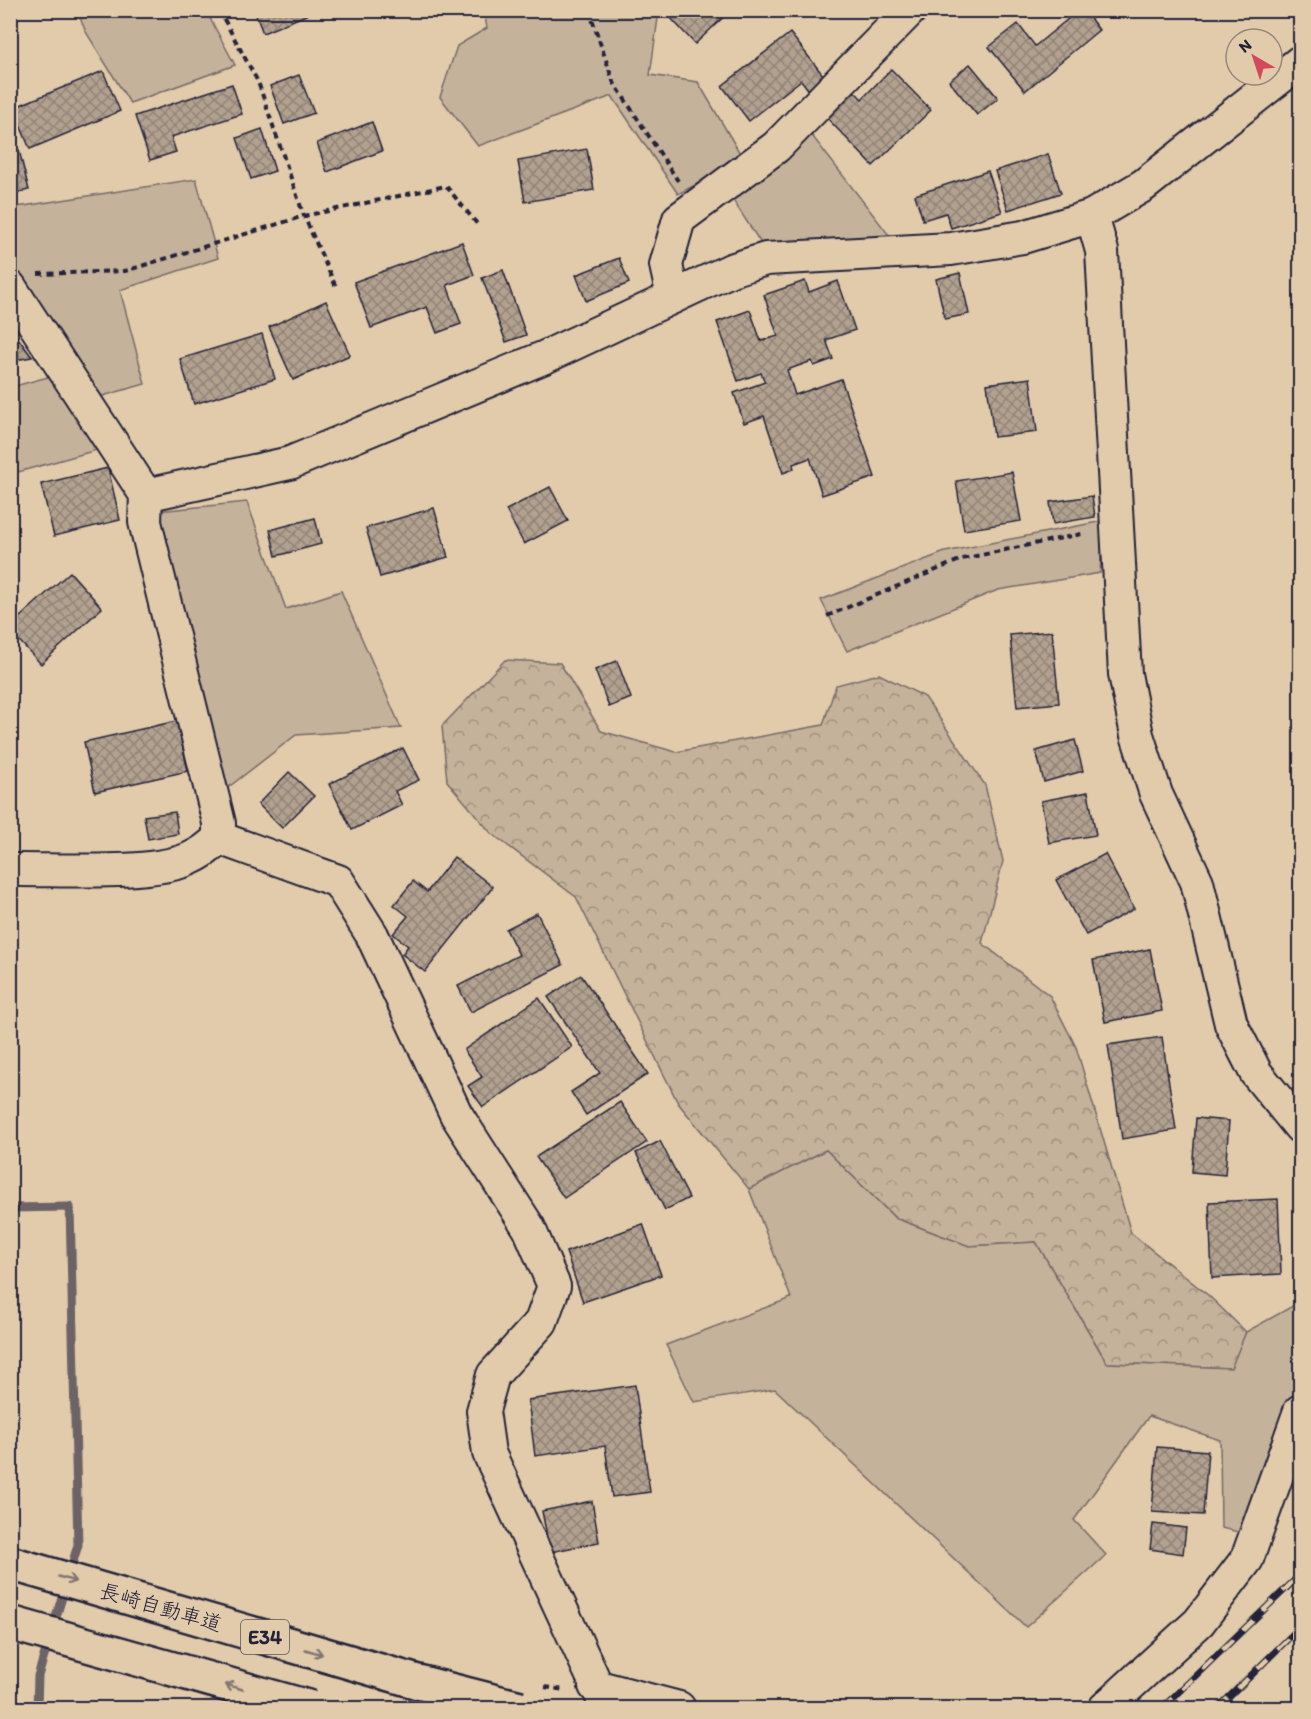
<svg xmlns="http://www.w3.org/2000/svg" width="1311" height="1719" font-family="Itim,'Klee One',sans-serif">
  <style>
    .forest { fill: url(#forest-crowns); stroke: #746a6a; stroke-width: 1.5 }
    .garden { fill: #c5b29a; stroke: #746a6a; stroke-width: 1.5 }
    .lines { fill: none; stroke-linecap: round; stroke-linejoin: round }
    .stream { stroke: #6c6366; stroke-width: 9 }
    .building { fill: url(#building-cross-hatch); stroke: #22223b; stroke-width: 1.5 }
    .minor-casing { stroke: #22223b; stroke-width: 36 }
    .path { stroke: #22223b; stroke-width: 4; stroke-dasharray: 6 4.5; stroke-linecap: butt }
    .minor { stroke: #e1cbaa; stroke-width: 32 }
    .rail-casing { stroke: #22223b; stroke-width: 7 }
    .rail { stroke: #e1cbaa; stroke-width: 4.5; stroke-dasharray: 14; stroke-linecap: butt }
    .highway-bridge-casing { stroke: #22223b; stroke-width: 38; stroke-linecap: butt }
    .highway-bridge { stroke: #e1cbaa; stroke-width: 33 }
    .oneway { stroke: #827672 }
    .labels { text-anchor: middle; dominant-baseline: central; stroke-width: 5; stroke-linejoin: round; paint-order: stroke }
    .shield { fill: #e1cbaa; stroke: #5b555c; stroke-width: 1.5 }
    .shield-label { font-size: 20px; font-weight: bold; fill: #22223b }
    .street-label { font-size: 21px; fill: #22223b; stroke: #e1cbaa }
  </style>
  <defs>
    <pattern id="forest-crowns" width="20" height="18" patternUnits="userSpaceOnUse" patternTransform="scale(1.5)"><rect width="20" height="18" fill="#c5b29a"/><path d="M2 6a3 3 0 1 1 6 0M12 15a3 3 0 1 1 6 0" fill="none" stroke="#a0907f"/></pattern>
    <pattern id="building-cross-hatch" width="8" height="8" patternUnits="userSpaceOnUse" patternTransform="scale(1.5)"><rect width="8" height="8" fill="#b2a18f"/><path d="M0 0l8 8M0 8l8-8" fill="none" stroke="#908376"/></pattern>
  </defs>
  <rect width="100%" height="100%" fill="#e1cbaa"/>
  <filter id="ink" filterUnits="userSpaceOnUse"><feTurbulence type="fractalNoise" baseFrequency=".0167" numOctaves="2"/><feDisplacementMap in="SourceGraphic" scale="12" xChannelSelector="R" yChannelSelector="G"/><feConvolveMatrix kernelMatrix="1 2 1 2 8 2 1 2 1" color-interpolation-filters="sRGB"/></filter>
  <g filter="url(#ink)">
    <polygon class="forest" points="505,660 560,663 601,731 676,752 823,725 836,685 879,674 925,697 985,785 1003,861 982,943 1050,996 1076,1047 1131,1233 1209,1296 1246,1332 1232,1368 1107,1363 1036,1242 969,1246 895,1218 826,1150 749,1189 678,1103 576,897 491,833 447,781 442,726"/>
    <g class="garden">
      <polygon points="77,11 206,11 235,65 130,103 86,32"/>
      <polygon points="484,11 659,11 650,75 698,82 755,179 810,133 892,239 762,245 716,174 678,194 612,96 478,146 440,97 457,46 487,28"/>
      <polygon points="196,179 218,258 120,290 145,384 71,405 100,449 11,474 11,387 81,368 11,266 11,208"/>
      <polygon points="247,502 286,609 341,591 401,728 296,735 226,789 158,511"/>
      <polygon points="1103,521 1100,573 998,590 847,651 821,600 945,552"/>
      <polygon points="826,1150 895,1218 969,1246 1036,1242 1107,1363 1231,1368 1246,1332 1298,1303 1297,1394 1247,1534 1221,1528 1220,1440 1149,1416 1074,1520 1106,1555 1026,1627 775,1389 694,1402 666,1345 791,1298 749,1189"/>
    </g>
    <g class="lines">
      <polyline class="stream" points="10,1208 70,1207 78,1545 38,1676 37,1708"/>
    </g>
    <g class="building">
      <polygon points="254,10 318,10 263,33"/>
      <polygon points="671,10 731,10 695,44 667,14"/>
      <polygon points="1079,10 1084,10 1099,30 1025,91 989,47 1018,24 1035,46"/>
      <polygon points="790,33 826,79 810,92 801,80 749,121 722,86"/>
      <polygon points="970,64 998,98 977,115 949,81"/>
      <polygon points="891,69 931,110 873,166 827,118 854,91 862,99"/>
      <polygon points="103,71 120,111 30,149 13,108"/>
      <polygon points="299,75 314,113 284,124 270,86"/>
      <polygon points="232,84 242,114 171,137 176,152 150,160 135,116"/>
      <polygon points="372,122 382,151 327,172 317,143"/>
      <polygon points="262,129 275,171 251,179 237,138"/>
      <polygon points="587,149 594,190 525,202 518,161"/>
      <polygon points="19,150 29,190 10,194 10,152"/>
      <polygon points="1048,154 1061,193 1008,210 995,171"/>
      <polygon points="988,171 1002,212 951,228 946,213 923,220 915,195"/>
      <polygon points="462,242 474,275 447,285 461,324 437,333 427,307 371,328 354,282"/>
      <polygon points="619,258 629,283 586,301 576,275"/>
      <polygon points="503,270 526,335 506,342 482,278"/>
      <polygon points="960,273 969,314 945,319 936,279"/>
      <polygon points="805,281 809,292 838,281 855,330 826,340 833,359 814,366 812,361 787,370 795,395 841,379 875,477 822,495 810,458 793,464 794,469 783,473 764,416 744,423 734,393 765,382 761,373 738,381 717,322 750,310 761,341 778,336 764,295"/>
      <polygon points="326,301 350,355 293,380 269,327"/>
      <polygon points="10,327 32,357 10,361"/>
      <polygon points="262,334 275,379 194,404 180,359"/>
      <polygon points="1030,378 1037,432 994,437 987,384"/>
      <polygon points="108,468 120,520 54,536 41,484"/>
      <polygon points="1012,472 1021,521 964,530 956,481"/>
      <polygon points="550,487 568,521 524,544 506,510"/>
      <polygon points="1092,496 1095,517 1053,524 1050,502"/>
      <polygon points="434,508 448,557 380,577 366,528"/>
      <polygon points="315,518 321,544 276,556 270,530"/>
      <polygon points="70,572 102,608 41,664 10,631 10,626"/>
      <polygon points="1052,631 1059,703 1017,707 1010,635"/>
      <polygon points="617,661 631,698 609,707 595,670"/>
      <polygon points="177,721 188,771 95,792 84,742"/>
      <polygon points="1075,740 1083,771 1044,782 1036,751"/>
      <polygon points="403,748 419,780 395,791 402,805 352,830 329,784"/>
      <polygon points="10,762 18,762 13,854 10,854"/>
      <polygon points="289,772 314,796 282,828 258,804"/>
      <polygon points="1088,792 1096,835 1049,843 1041,801"/>
      <polygon points="175,812 178,834 148,839 144,816"/>
      <polygon points="1105,854 1134,909 1086,935 1056,880"/>
      <polygon points="454,857 493,887 425,972 402,954 408,946 393,934 408,916 394,905 413,881 427,892"/>
      <polygon points="537,913 563,965 471,1012 458,986 519,955 506,929"/>
      <polygon points="1150,949 1162,1011 1105,1022 1093,960"/>
      <polygon points="581,975 648,1074 586,1115 571,1092 600,1073 548,997"/>
      <polygon points="539,998 572,1047 483,1107 468,1086 482,1077 464,1050"/>
      <polygon points="1162,1037 1176,1130 1122,1139 1108,1045"/>
      <polygon points="620,1102 647,1142 564,1198 536,1157"/>
      <polygon points="1196,1118 1229,1121 1225,1175 1192,1172"/>
      <polygon points="660,1141 689,1198 665,1210 636,1153"/>
      <polygon points="1278,1199 1281,1274 1212,1278 1209,1202"/>
      <polygon points="643,1224 661,1275 583,1302 566,1252"/>
      <polygon points="635,1385 650,1492 612,1497 605,1446 535,1456 528,1400"/>
      <polygon points="1157,1447 1208,1451 1203,1515 1152,1512"/>
      <polygon points="592,1501 599,1542 550,1552 542,1511"/>
      <polygon points="1153,1524 1186,1528 1183,1554 1150,1549"/>
    </g>
    <g class="lines">
      <g class="minor-casing">
        <g id="minor">
          <polyline points="1092,216 1102,251 1125,674 1137,735 1156,794 1197,882 1231,1024 1256,1073 1300,1127"/>
          <path d="M 10,287 L 146,495 L 145,522 L 219,823 L 219,838 C 211,846 201,854 189,859 C 149,876 57,869 10,870"/>
          <polyline points="673,297 666,265 679,219 776,147 910,10"/>
          <polyline points="146,495 290,463 545,357 731,270 766,259 951,249 1023,237 1092,216 1144,185 1300,62"/>
          <polyline points="219,838 338,881 372,935 456,1114 529,1228 554,1286 541,1322 493,1375 483,1411 489,1453 607,1708"/>
          <polyline points="595,1686 679,1708"/>
          <polyline points="1105,1708 1199,1622 1247,1559 1300,1411"/>
        </g>
      </g>
      <g class="path">
        <polyline points="219,10 258,82 304,216 336,287"/>
        <polyline points="589,10 613,81 678,181"/>
        <polyline points="38,274 125,271 304,216 446,186 478,225"/>
        <polyline points="827,616 962,559 1086,533"/>
        <polyline points="545,1687 564,1690"/>
      </g>
      <use href="#minor" class="minor"/>
      <g class="rail-casing">
        <g id="rail">
          <polyline points="1162,1708 1300,1575"/>
          <polyline points="1218,1708 1300,1627"/>
        </g>
      </g>
      <use href="#rail" class="rail"/>
      <g class="highway-bridge-casing">
        <g id="highway-bridge">
          <polyline points="10,1563 418,1682 520,1708"/>
          <polyline points="10,1623 311,1708"/>
        </g>
      </g>
      <use href="#highway-bridge" class="highway-bridge"/>
    </g>
    <defs><path id="oneway-shaft" d="M-6 0H5M1.5-3L5.5 0L1.5 3" fill="none" stroke-width="1.6" stroke-linecap="round" stroke-linejoin="round" transform="scale(1.5)"/></defs>
    <g class="oneway">
      <use href="#oneway-shaft" transform="translate(67 1579) rotate(16)"/>
      <use href="#oneway-shaft" transform="translate(314 1652) rotate(16)"/>
      <use href="#oneway-shaft" transform="translate(234 1687) rotate(-164)"/>
    </g>
  </g>
  <g class="labels">
    <rect class="shield" x="241" y="1620" width="48" height="34" rx="4.5"/>
    <g class="shield-label">
      <text x="265" y="1637">E34</text>
    </g>
    <g class="street-label">
      <text transform="translate(161 1607) rotate(16)">長崎自動車道</text>
    </g>
  </g>
  <rect width="1311" height="1719" fill="none" stroke="#e1cbaa" stroke-width="36"/>
  <rect x="18" y="18" width="1275" height="1683" fill="none" stroke="#22223b" stroke-width="2" filter="url(#ink)"/>
  <g transform="translate(1254 57) rotate(321)"><circle r="28" fill="#e1cbaa" stroke="#95877e" stroke-width="1.5"/>
  <path d="M0-4.5L10 22L0 15L-10 22Z" fill="#d1495b"/>
  <text y="-9" font-size="16" font-weight="bold" text-anchor="middle" fill="#22223b">N</text>
  </g>
</svg>
